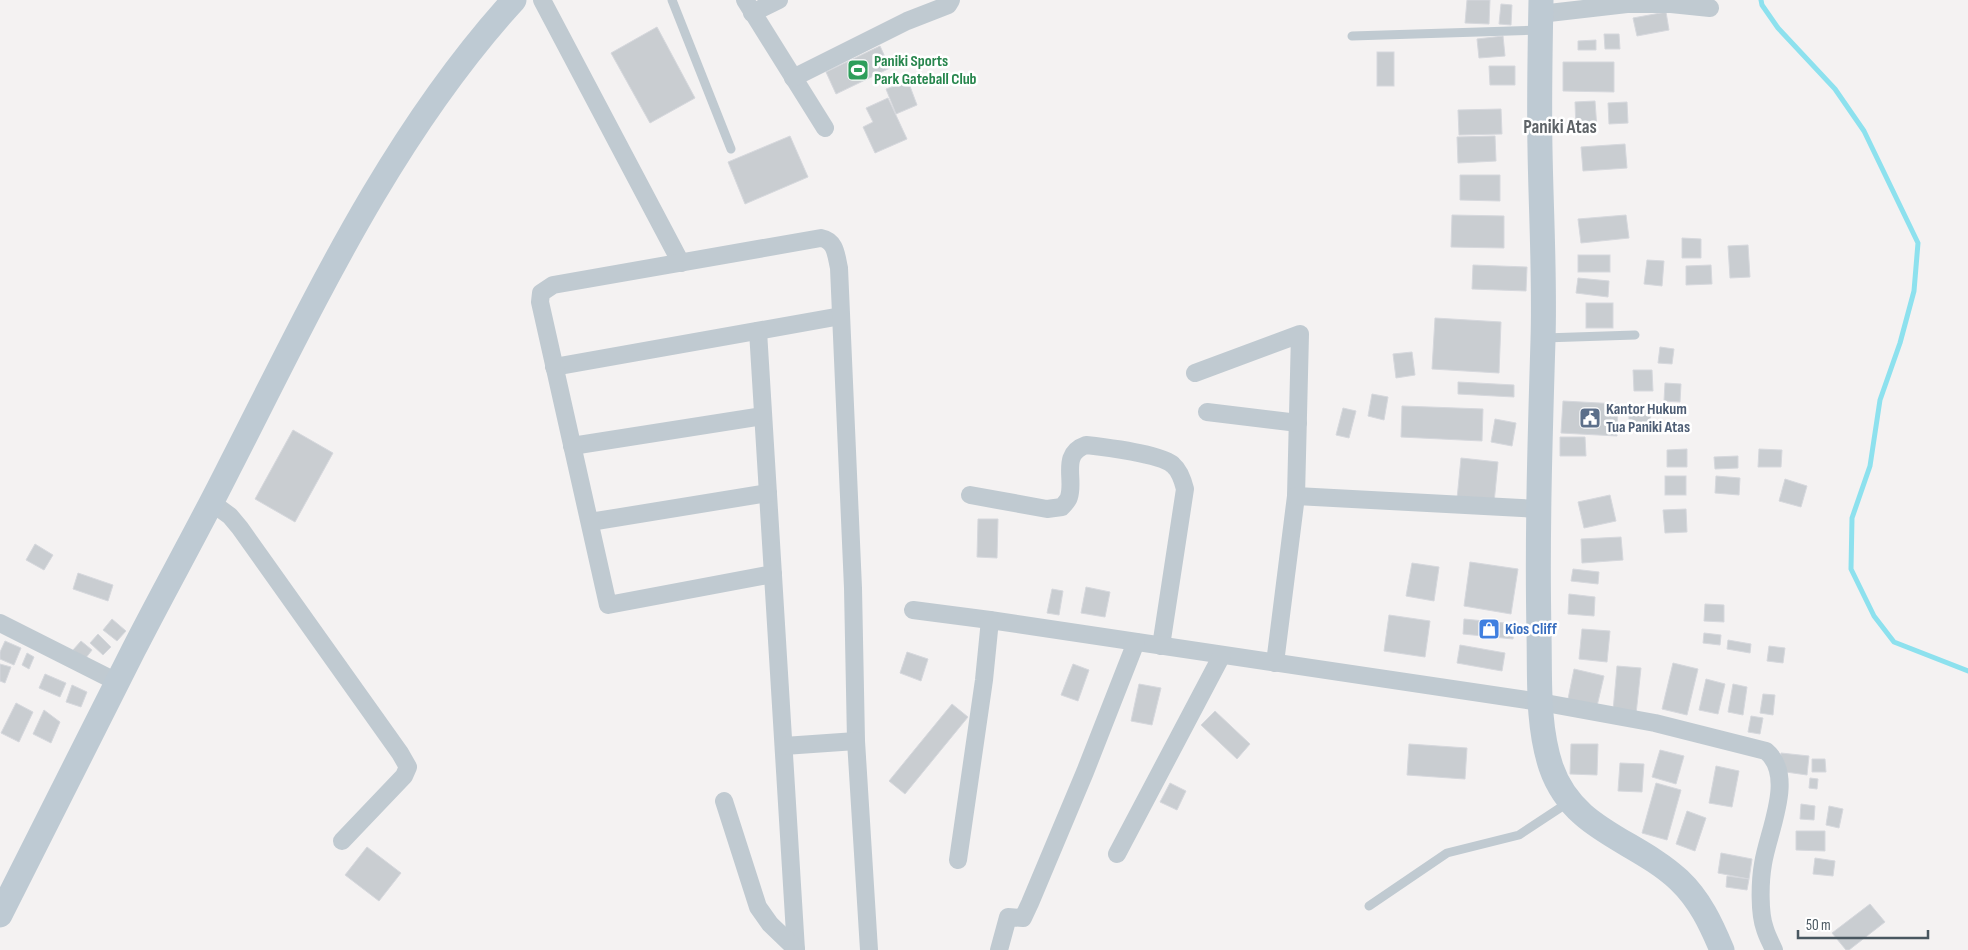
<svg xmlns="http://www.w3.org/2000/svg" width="1968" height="950" font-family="'Sofia Sans Condensed',sans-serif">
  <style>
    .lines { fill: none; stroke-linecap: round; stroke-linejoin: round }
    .stream { stroke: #8de1ee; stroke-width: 5 }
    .building { fill: #c9cdd1; stroke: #d6d8dd }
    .lane { stroke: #c0cad1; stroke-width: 9 }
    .street { stroke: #c0cad1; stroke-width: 18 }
    .secondary { stroke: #becad3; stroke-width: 25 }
    .labels { text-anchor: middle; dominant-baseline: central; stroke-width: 5; stroke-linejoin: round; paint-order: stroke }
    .leisure-label { font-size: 16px; font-weight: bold; fill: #27864d; stroke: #fff; text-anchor: start }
    .service-label { font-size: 16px; font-weight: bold; fill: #4e5e75; stroke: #fff; text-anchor: start }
    .shop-label { font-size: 16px; font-weight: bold; fill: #366cbe; stroke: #fff; text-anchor: start }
    .quarter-label { font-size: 19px; font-weight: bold; fill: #5e6367; stroke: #fff }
  </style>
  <rect width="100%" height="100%" fill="#f4f2f2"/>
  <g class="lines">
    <polyline class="stream" points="1761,0 1762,5 1778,28 1835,89 1864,131 1918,243 1914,291 1900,343 1880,400 1870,466 1852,518 1851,569 1874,616 1894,642 1968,671"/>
  </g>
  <g class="building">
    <polygon points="1467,0 1490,0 1489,24 1465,23"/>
    <polygon points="1501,4 1512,5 1511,25 1499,24"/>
    <polygon points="1666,12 1669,30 1637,36 1633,18"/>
    <polygon points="657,27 695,98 650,123 611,53"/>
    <polygon points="1604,34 1619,34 1620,49 1605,49"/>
    <polygon points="1503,36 1505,56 1479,58 1477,39"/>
    <polygon points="1596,40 1596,50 1578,50 1578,41"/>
    <polygon points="880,46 890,68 836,94 826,72"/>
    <rect x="1377" y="52" width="17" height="34"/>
    <polygon points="1563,62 1614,62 1614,92 1563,91"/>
    <polygon points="1489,66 1515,66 1515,85 1490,85"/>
    <polygon points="908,81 917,105 896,114 886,89"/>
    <polygon points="888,98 907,139 875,153 863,127 873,122 866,108"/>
    <polygon points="1595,101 1597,129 1576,130 1575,102"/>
    <polygon points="1627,102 1628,123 1609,124 1608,103"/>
    <polygon points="1501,109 1502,134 1459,135 1458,110"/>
    <polygon points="790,136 808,177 745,204 728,162"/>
    <polygon points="1495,136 1496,161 1458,163 1457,137"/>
    <polygon points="1625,144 1627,168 1583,171 1581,147"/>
    <polygon points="1460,175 1500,175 1500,201 1460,200"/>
    <polygon points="1452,215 1504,216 1504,248 1451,247"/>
    <polygon points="1626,215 1629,238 1581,243 1578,219"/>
    <polygon points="1682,238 1701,239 1701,258 1682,258"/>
    <polygon points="1748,245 1750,277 1730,278 1728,246"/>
    <rect x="1578" y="255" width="32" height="17"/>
    <polygon points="1647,260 1664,261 1662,286 1644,284"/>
    <polygon points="1473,265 1527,267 1526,291 1472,289"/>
    <polygon points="1711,265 1712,284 1686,285 1686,266"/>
    <polygon points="1578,278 1609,281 1608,297 1576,293"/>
    <rect x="1586" y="303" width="27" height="25"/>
    <polygon points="1435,318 1501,322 1499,373 1432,369"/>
    <polygon points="1660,347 1674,349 1672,364 1658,363"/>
    <polygon points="1412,352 1415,375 1396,378 1393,354"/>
    <polygon points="1633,370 1652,370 1653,391 1634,391"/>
    <polygon points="1458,382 1514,385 1514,397 1458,394"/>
    <polygon points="1665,383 1681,384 1680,402 1664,401"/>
    <polygon points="1372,394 1388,397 1384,420 1368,416"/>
    <polygon points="1563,401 1618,404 1617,436 1561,433"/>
    <polygon points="1402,406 1483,409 1482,441 1401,437"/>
    <polygon points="1629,407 1650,407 1651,429 1629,429"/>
    <polygon points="1343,408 1356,411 1349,438 1336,435"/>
    <polygon points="1495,419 1516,423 1512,446 1491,442"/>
    <polygon points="293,430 333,453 295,522 255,499"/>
    <polygon points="1560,437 1585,437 1586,456 1560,456"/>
    <polygon points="1687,449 1687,467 1667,467 1667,450"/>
    <polygon points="1759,449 1782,450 1781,467 1758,467"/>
    <polygon points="1738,456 1738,468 1715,469 1714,457"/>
    <polygon points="1461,458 1498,462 1494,503 1457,499"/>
    <rect x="1665" y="476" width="21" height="19"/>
    <polygon points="1716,476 1740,478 1739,495 1715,493"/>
    <polygon points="1785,479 1807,486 1801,507 1779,501"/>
    <polygon points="1610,495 1616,521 1584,528 1578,502"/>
    <polygon points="1686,509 1687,532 1665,533 1663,510"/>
    <polygon points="978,519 998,519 997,558 977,557"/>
    <polygon points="1621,537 1623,560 1582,563 1581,539"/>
    <polygon points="35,544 53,555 44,570 26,560"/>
    <polygon points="1470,562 1518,569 1511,614 1464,606"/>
    <polygon points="1412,563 1439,567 1434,601 1406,596"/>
    <polygon points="1573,569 1599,572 1598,584 1571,581"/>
    <polygon points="78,573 113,585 108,601 73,589"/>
    <polygon points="1086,587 1110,592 1105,617 1081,613"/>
    <polygon points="1052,589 1063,591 1059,615 1047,613"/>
    <polygon points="1569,594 1595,597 1594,616 1568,614"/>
    <polygon points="1705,604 1724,605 1724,622 1704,621"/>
    <polygon points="1389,615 1430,621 1425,657 1384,651"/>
    <polygon points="112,619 126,631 117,641 103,630"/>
    <polygon points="1464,619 1515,624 1513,639 1463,634"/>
    <polygon points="1582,629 1610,631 1607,662 1579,659"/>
    <polygon points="1704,633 1721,635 1720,645 1703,643"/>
    <polygon points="98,634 111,647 103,655 90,643"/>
    <polygon points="1728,640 1751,644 1750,653 1727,649"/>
    <polygon points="5,641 21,648 14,665 0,659 0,652"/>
    <polygon points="81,641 92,650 85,659 73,650"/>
    <polygon points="1460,645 1505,653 1502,671 1457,663"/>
    <polygon points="1769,646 1785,648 1783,663 1767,661"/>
    <polygon points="907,652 928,659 921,681 900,673"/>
    <polygon points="27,653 34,657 29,669 22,665"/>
    <polygon points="1673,663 1698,669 1687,715 1662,709"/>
    <polygon points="0,664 11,667 5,683 0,681"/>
    <polygon points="1073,664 1089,670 1078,701 1061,695"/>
    <polygon points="1617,666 1641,668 1636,714 1613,711"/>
    <polygon points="1574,669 1604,676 1597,706 1568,699"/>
    <polygon points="45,674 66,683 60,697 39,688"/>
    <polygon points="1706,679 1725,684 1718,714 1699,710"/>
    <polygon points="1139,684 1161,688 1152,725 1131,721"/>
    <polygon points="1733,684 1747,687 1743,715 1728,712"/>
    <polygon points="72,685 87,692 81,707 66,702"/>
    <polygon points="1763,694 1775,695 1773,715 1760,713"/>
    <polygon points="16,703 33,712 19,742 1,733"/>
    <polygon points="952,704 968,717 905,794 889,781"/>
    <polygon points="44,710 60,722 51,743 33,734"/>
    <polygon points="1215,711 1250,744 1237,759 1201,725"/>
    <polygon points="1751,716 1763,718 1760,734 1748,732"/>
    <polygon points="1409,744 1467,748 1465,779 1407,775"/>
    <polygon points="1571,744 1598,744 1597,775 1570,774"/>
    <polygon points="1660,750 1684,756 1676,784 1652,777"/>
    <polygon points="1781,753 1809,756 1807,775 1779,771"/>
    <polygon points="1812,759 1825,759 1826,772 1812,772"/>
    <polygon points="1620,763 1644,764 1642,792 1618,791"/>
    <polygon points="1716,766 1739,771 1732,807 1709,803"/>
    <polygon points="1810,778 1818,779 1817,789 1809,788"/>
    <polygon points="1170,783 1186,791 1177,810 1160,802"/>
    <polygon points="1656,783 1681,790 1667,840 1642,833"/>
    <polygon points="1801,804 1815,806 1814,820 1800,819"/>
    <polygon points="1829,806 1843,809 1839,828 1826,825"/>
    <polygon points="1687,811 1706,818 1695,851 1676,844"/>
    <polygon points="1796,831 1825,831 1825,851 1796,850"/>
    <polygon points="367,847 401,873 379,901 345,875"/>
    <polygon points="1721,853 1752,859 1749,879 1718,873"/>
    <polygon points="1815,858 1835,861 1833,876 1813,874"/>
    <polygon points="1727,876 1749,879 1747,890 1726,887"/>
    <polygon points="1870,904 1885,922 1849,950 1846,950 1832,933"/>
  </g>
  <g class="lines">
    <g class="lane">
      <polyline points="672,0 731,149"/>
      <polyline points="1352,36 1539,30"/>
      <polyline points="1544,338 1635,335"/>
      <polyline points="1369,906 1447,853 1519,835 1569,802"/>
    </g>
    <g class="street">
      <polyline points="542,0 681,263"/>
      <polyline points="745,0 825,128"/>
      <polyline points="752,13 779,0"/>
      <polyline points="1540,14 1627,4 1671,4 1710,8"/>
      <polyline points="793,78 907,21 948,5 951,0"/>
      <polyline points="758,331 796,950"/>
      <polyline points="554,367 841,316"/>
      <polyline points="1195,373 1300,334 1296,496 1275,663"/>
      <polyline points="1207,412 1298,423"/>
      <polyline points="572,446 763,416"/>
      <path d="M 970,495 L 1047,509 L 1062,507 C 1064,504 1068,501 1069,497 C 1075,479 1060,454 1086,445 C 1104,447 1161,454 1173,465 C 1180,471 1183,481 1185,489 L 1161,646"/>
      <polyline points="1296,496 1539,509"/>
      <polyline points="211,502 230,516 240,528 400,753 408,767 404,776 342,841"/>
      <polyline points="590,522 768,493"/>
      <path d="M 773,574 L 608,605 L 540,302 L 541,293 L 553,285 L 821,238 C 836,241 836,255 839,268 L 853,588 L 856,741 L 869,950"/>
      <path d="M 913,610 L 990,620 L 1540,702 L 1655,723 L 1766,751 C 1796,776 1768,831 1763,864 C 1760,881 1759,913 1765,929 C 1767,936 1771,943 1774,950"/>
      <polyline points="0,623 117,682"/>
      <polyline points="784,746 856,741"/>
      <polyline points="724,801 758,907 770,924 796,949"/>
      <polyline points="1117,854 1222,655"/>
      <polyline points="958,860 984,680 990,620"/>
      <polyline points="999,950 1008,917 1023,918 1030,903 1085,772 1136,642"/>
    </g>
    <g class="secondary">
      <path d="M 1541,0 C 1540,50 1539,100 1540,149 C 1541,213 1545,277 1543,340 C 1540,438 1537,536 1539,634 C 1540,678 1537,725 1551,767 C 1573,831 1635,839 1679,880 C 1700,900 1711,924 1722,950"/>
      <path d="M 0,915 C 44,827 88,739 133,651 C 164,590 198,530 229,468 C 312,306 390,136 514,0"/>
    </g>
  </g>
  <defs>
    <g id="stadium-square" transform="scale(1.125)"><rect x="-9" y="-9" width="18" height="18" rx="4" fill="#2e9e5b" stroke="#fff"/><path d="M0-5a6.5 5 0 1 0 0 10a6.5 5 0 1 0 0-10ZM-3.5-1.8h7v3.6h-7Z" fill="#fff"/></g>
    <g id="civic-square" transform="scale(1.125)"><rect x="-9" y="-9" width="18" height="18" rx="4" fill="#5c6f8a" stroke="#fff"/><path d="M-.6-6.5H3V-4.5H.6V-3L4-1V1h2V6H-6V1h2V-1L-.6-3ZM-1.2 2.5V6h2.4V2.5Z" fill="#fff"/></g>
    <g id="shop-square" transform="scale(1.125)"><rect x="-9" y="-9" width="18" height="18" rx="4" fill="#3f7fe0" stroke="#fff"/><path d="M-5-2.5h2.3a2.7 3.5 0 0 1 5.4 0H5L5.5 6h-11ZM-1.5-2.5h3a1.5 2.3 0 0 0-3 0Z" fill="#fff"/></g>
  </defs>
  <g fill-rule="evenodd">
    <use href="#stadium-square" x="858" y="70"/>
    <use href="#civic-square" x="1590" y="418"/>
    <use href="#shop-square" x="1489" y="629"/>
  </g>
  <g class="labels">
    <g class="leisure-label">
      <text x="874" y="61">Paniki Sports<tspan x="874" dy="18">Park Gateball Club</tspan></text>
    </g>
    <g class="service-label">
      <text x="1606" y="409">Kantor Hukum<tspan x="1606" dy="18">Tua Paniki Atas</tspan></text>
    </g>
    <g class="shop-label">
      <text x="1505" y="629">Kios Cliff</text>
    </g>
    <g class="quarter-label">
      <text x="1560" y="127">Paniki Atas</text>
    </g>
  </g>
  <path d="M1798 930v8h130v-8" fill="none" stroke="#495760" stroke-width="2.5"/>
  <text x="1806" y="930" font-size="15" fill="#495760" stroke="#ffffff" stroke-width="4" paint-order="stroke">50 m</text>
</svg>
